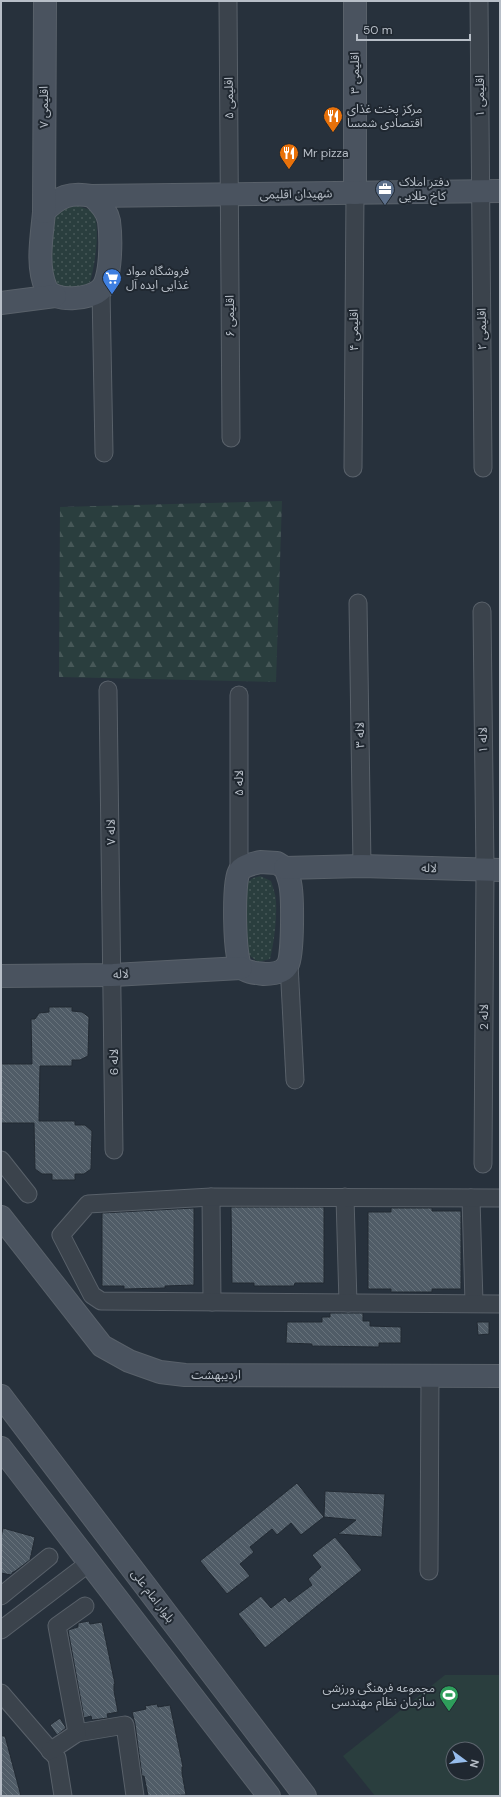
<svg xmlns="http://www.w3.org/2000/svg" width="501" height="1797" font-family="'DM Sans','Noto Sans Arabic',sans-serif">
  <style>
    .grass { fill: url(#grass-dots) }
    .forest { fill: url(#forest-firs) }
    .green { fill: #2a3e3e; fill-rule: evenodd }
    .building { fill: url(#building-back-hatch); stroke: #222a33 }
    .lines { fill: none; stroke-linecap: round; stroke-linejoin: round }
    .street-casing { stroke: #59616a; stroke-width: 19 }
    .secondary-casing { stroke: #59616a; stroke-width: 24 }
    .street { stroke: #3b434c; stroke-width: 17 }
    .secondary { stroke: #4a535f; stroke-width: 22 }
    .labels { text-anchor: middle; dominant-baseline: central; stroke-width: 4; stroke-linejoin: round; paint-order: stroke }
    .street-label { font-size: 12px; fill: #b7bec7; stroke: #202831 }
    .poi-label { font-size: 12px; fill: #b7bec7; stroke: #202831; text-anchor: start }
  </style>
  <defs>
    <pattern id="grass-dots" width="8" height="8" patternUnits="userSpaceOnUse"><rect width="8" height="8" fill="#2a3e3e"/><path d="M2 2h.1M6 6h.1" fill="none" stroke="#475858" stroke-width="1.8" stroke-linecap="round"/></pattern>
    <pattern id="forest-firs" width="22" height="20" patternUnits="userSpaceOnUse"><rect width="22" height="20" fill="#2a3e3e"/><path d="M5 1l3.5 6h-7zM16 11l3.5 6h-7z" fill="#475858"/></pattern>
    <pattern id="building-back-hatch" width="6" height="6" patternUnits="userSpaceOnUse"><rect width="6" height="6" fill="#505c67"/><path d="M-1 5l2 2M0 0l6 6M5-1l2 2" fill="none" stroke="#67727b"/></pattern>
  </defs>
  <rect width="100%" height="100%" fill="#27313c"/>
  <g class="grass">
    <path d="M 75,205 L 93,211 C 101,227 95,265 90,282 L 76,291 L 52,283 L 47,215 Z"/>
    <path d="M 260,876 L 271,881 C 273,888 276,895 276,902 C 277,918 274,944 270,959 L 258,962 L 245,952 L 246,883 L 253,878 Z"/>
  </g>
  <polygon class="forest" points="282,501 276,682 59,677 60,507"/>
  <path class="green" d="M 445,1675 L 500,1675 L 500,1796 L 375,1796 L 343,1756 ZM 453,1749 L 477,1749 L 477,1773 L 453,1773 Z"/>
  <g class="building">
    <polygon points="49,1007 72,1007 72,1011 82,1012 89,1017 88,1056 80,1060 72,1060 72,1066 40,1066 39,1121 75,1121 75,1125 85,1125 92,1131 91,1169 84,1174 75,1174 75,1180 52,1180 52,1174 42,1174 35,1169 34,1123 1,1123 1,1064 32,1064 31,1019 35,1019 39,1013 49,1012"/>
    <polygon points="231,1207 324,1207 324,1283 295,1283 294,1286 254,1286 254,1283 232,1283"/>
    <polygon points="194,1208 194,1285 165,1286 165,1288 124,1289 124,1286 102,1286 102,1213"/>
    <polygon points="391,1208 432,1208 432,1211 461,1211 461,1289 432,1289 432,1292 391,1292 391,1289 368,1289 368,1212 391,1212"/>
    <polygon points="330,1313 363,1313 363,1321 370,1321 370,1326 401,1327 401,1343 379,1343 379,1347 312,1346 312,1344 286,1343 287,1322 322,1322 322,1317 330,1317"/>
    <polygon points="477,1322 489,1322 489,1334 478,1335"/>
    <polygon points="297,1483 324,1517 325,1491 385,1494 382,1537 338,1534 356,1520 324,1517 301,1535 291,1523 277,1535 272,1529 250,1547 254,1552 240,1564 250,1576 227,1594 200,1561"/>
    <polygon points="3,1528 35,1537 30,1560 14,1572 13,1572 11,1575 1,1573 1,1538"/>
    <polygon points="335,1537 362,1570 265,1648 238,1614 261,1596 271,1608 285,1597 289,1602 312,1585 308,1579 321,1567 312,1555"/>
    <polygon points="89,1621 90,1624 102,1622 115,1684 114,1684 114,1691 118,1712 107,1714 108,1718 92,1720 91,1716 84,1718 68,1630 78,1627 78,1623"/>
    <polygon points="157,1704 158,1707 170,1705 183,1767 182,1767 182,1773 186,1795 148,1796 144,1776 142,1776 135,1724 132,1712 146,1709 145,1706"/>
    <polygon points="60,1718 66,1728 57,1735 50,1725"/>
    <polygon points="1,1736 5,1736 21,1796 1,1796"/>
  </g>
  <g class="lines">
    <g class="street-casing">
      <g id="street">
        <polyline points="228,1 231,438"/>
        <polyline points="479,1 483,468"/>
        <polyline points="101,290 104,453"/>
        <polyline points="353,468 355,193"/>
        <polyline points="358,603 362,866"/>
        <polyline points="482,611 485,870 483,1164"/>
        <polyline points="108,690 114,1150"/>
        <polyline points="239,871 239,695"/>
        <polyline points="289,964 295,1080"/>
        <polyline points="1,1160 28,1194"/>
        <polyline points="211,1197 212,1302"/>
        <polyline points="345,1197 348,1303"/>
        <polyline points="471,1198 474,1303"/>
        <polyline points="500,1198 211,1197 88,1204 61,1235 92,1295 101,1301 500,1304"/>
        <polyline points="429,1571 430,1376"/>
        <polyline points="1,1596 49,1557"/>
        <polyline points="1,1630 89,1563"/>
        <polyline points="1,1693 57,1758 63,1796"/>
        <polyline points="77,1733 125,1725 135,1796"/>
        <polyline points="50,1751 77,1733 57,1626 85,1606"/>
      </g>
    </g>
    <g class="secondary-casing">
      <g id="secondary">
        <polyline points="355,193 355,1"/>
        <path d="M 92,196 C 100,203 107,211 109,221 C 111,236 112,279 101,289 C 91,300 53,303 46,288 C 36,265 42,236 44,212 C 59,196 70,192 92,196 L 500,191"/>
        <polyline points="44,212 45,1"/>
        <polyline points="1,303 55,296"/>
        <path d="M 260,862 L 277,863 L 285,868 C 287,873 289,878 290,883 C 293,895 293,955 288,964 C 284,973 272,974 264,974 C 257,973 247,973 241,967 C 234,960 233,880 239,872 C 243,865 253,864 260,862 Z"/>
        <polyline points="285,868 362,866 500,870"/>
        <polyline points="1,976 113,975 241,968"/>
        <polyline points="1,1217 102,1346 129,1361 160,1372 185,1375 500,1376"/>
        <polyline points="1,1396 305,1796"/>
        <polyline points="1,1448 269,1796"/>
      </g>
    </g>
    <use href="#street" class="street"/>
    <use href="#secondary" class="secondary"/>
  </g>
  <defs>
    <g id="restaurant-pin" transform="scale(1)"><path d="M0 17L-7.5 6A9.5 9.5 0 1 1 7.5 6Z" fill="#e8710a" stroke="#202831"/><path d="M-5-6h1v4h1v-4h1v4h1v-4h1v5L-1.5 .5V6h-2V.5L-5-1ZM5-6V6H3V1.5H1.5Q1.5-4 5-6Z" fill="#fff"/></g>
    <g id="office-pin" transform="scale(1)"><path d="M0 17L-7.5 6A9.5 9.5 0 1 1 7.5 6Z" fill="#5c6f8a" stroke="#202831"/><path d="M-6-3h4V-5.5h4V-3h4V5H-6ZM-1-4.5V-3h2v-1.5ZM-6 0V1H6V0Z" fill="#fff"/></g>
    <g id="supermarket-pin" transform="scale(1)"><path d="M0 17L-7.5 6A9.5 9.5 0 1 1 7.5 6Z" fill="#3f7fe0" stroke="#202831"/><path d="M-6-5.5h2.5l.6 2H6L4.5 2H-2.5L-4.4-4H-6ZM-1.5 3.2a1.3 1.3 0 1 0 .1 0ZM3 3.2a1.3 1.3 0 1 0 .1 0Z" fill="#fff"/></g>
    <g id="stadium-pin" transform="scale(1)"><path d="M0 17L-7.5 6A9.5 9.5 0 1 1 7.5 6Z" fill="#2e9e5b" stroke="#202831"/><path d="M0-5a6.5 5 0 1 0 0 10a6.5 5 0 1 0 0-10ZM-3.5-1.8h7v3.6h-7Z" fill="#fff"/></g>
  </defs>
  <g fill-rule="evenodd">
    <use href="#restaurant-pin" x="333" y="116"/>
    <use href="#restaurant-pin" x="289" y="153"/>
    <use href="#office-pin" x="385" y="189"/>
    <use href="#supermarket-pin" x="112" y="278"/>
    <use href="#stadium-pin" x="449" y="1695"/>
  </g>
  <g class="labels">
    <g class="street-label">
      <text transform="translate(355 73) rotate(-90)">اقلیمی ۳</text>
      <text transform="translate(480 96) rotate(-90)">اقلیمی ۱</text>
      <text transform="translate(229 98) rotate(-91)">اقلیمی ۵</text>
      <text transform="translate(44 107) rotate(-90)">اقلیمی ۷</text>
      <text transform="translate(296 194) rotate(-1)">شهیدان اقلیمی</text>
      <text transform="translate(230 316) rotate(-90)">اقلیمی ۶</text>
      <text transform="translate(482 329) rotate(-91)">اقلیمی ۲</text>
      <text transform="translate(354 330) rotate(-90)">اقلیمی ۴</text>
      <text transform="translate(360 735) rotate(-91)">لاله ۳</text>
      <text transform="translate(483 740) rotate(-91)">لاله ۱</text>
      <text transform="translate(239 783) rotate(-90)">لاله ۵</text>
      <text transform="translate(111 832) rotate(-91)">لاله ۷</text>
      <text transform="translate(429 868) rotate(2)">لاله</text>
      <text transform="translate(121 974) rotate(-3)">لاله</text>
      <text transform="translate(484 1017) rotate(-90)">لاله 2</text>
      <text transform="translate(114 1062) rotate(-90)">لاله 6</text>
      <text x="216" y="1375">اردیبهشت</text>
      <text transform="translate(153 1596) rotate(53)">بلوار امام علی</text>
    </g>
    <g class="poi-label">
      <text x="347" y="109">مرکز پخت غذای<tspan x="347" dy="14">اقتصادی شمسا</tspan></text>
      <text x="303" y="153">Mr pizza</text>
      <text x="399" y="182">دفتر املاک<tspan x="399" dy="14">کاخ طلایی</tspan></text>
      <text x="126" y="271">فروشگاه مواد<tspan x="126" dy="14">غذایی ایده آل</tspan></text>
      <text x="435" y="1688" text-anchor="end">مجموعه فرهنگی ورزشی<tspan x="435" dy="14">سازمان نظام مهندسی</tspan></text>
    </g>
  </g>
  <rect width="501" height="1797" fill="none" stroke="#b7bec7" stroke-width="4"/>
  <g transform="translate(465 1761) rotate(105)"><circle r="19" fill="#202831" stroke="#5c646d"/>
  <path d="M0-3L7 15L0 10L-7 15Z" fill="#97bdec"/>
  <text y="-6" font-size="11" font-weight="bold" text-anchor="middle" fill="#b7bec7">N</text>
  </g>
  <path d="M357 34v6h113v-6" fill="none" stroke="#b7bec7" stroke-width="2"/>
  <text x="363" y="34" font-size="12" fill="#b7bec7" stroke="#202831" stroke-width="3" paint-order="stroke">50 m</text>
</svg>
